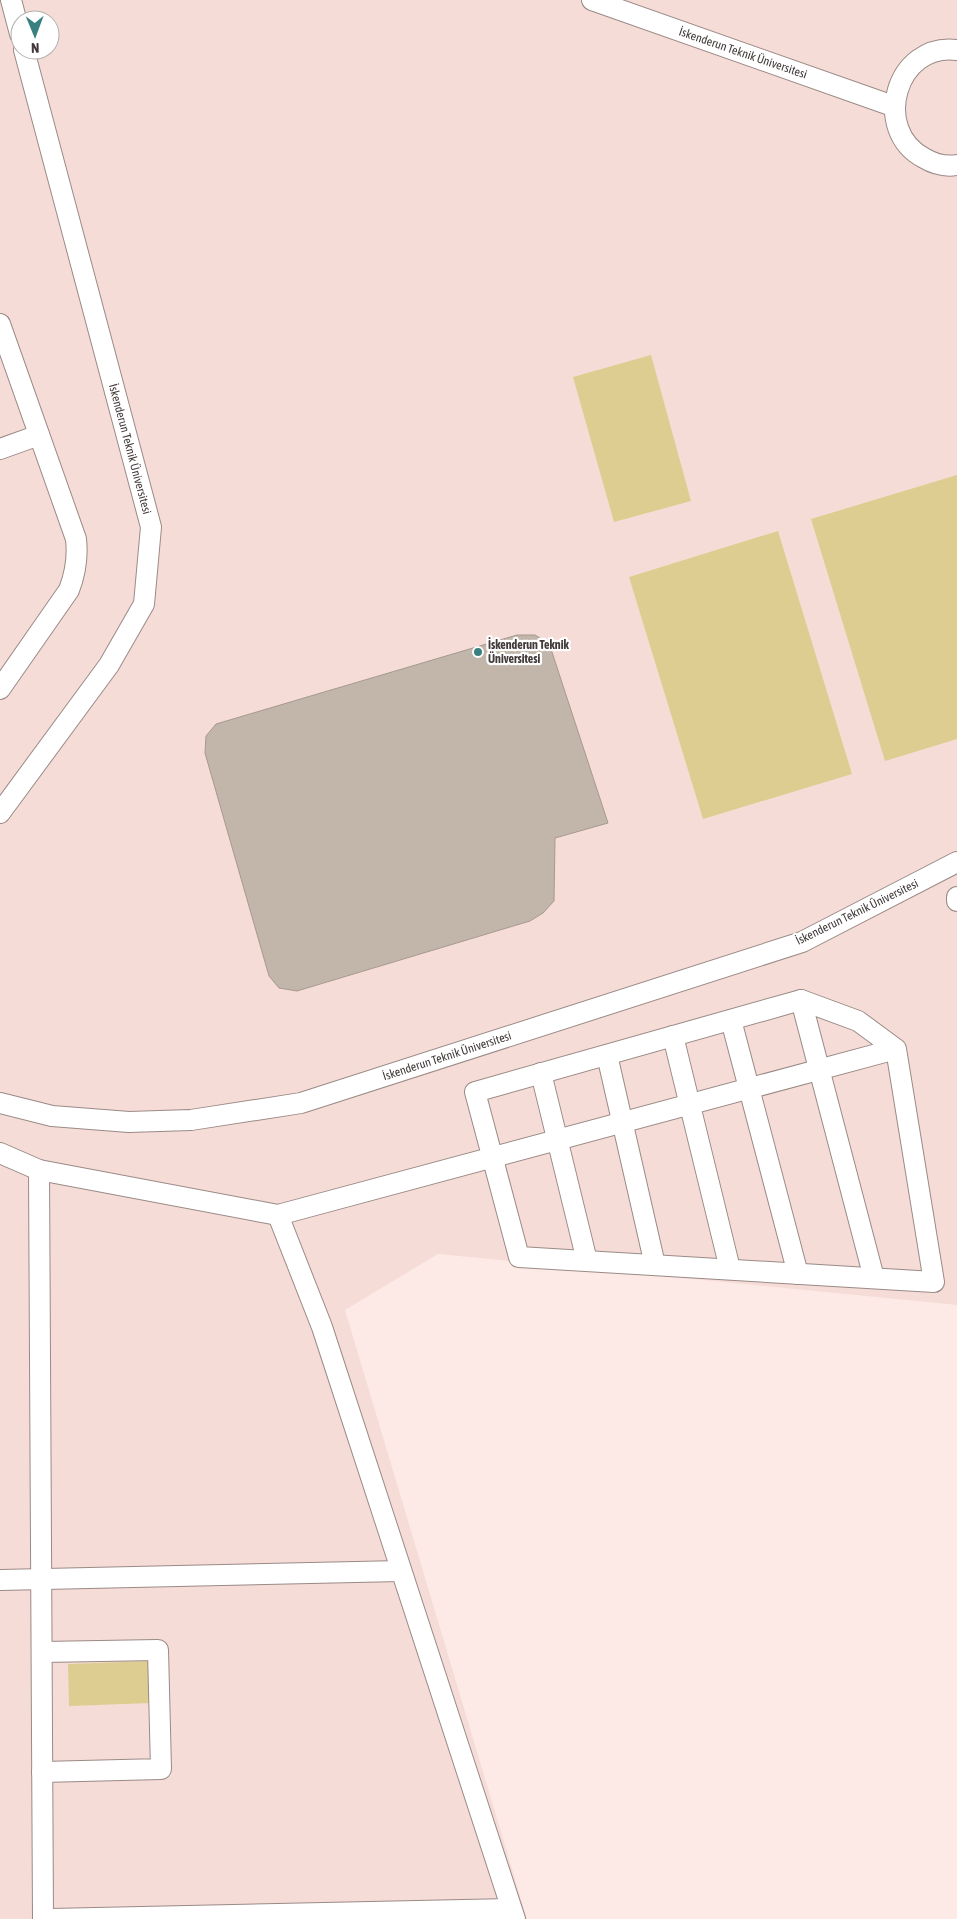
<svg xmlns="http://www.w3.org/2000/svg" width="957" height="1919" font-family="'Asap Condensed',sans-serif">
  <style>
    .built { fill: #f6dcd7; fill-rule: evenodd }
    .green { fill: #ddcd90 }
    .building { fill: #c2b5aa; stroke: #a6998f }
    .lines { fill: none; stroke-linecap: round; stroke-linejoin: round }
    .lane-casing { stroke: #9a8a86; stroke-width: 22 }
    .lane { stroke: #fff; stroke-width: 20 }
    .poi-dot { fill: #398180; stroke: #fff; stroke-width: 2 }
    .labels { text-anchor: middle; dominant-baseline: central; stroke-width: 4.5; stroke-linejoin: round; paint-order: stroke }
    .street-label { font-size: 12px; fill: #423b3a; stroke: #fff }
    .poi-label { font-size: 12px; font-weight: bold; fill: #423b3a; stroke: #fff; text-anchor: start }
  </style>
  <rect width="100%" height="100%" fill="#fdeae7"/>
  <path class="built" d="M 0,0 L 957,0 L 957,1305 L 438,1254 L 345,1310 L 527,1919 L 0,1919 ZM 20,20 L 50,20 L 50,50 L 20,50 Z"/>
  <g class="green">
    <polygon points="651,355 691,501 614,522 573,377"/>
    <polygon points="957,475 957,739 885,761 811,519"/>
    <polygon points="778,531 852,774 703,819 629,577"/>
    <polygon points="149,1661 151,1703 69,1706 68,1664"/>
  </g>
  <polygon class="building" points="517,635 535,635 549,643 608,823 555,838 554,901 543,913 530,921 297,991 279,988 269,976 205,753 206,736 216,724"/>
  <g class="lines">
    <g class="lane-casing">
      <g id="lane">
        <polyline points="11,0 20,34"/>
        <polyline points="592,0 893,106"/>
        <path d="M 957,50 C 896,42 871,130 924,158 C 934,164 945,167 957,165"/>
        <path d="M 0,324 L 76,539 C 78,557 76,572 69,590 L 0,689"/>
        <polyline points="0,449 39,435"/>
        <polyline points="0,813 109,665 144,604 151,527 24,50"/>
        <polyline points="957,897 957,901"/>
        <polyline points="801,1000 874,1278"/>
        <polyline points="731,1020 798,1274"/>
        <polyline points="673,1036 730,1269"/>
        <polyline points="607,1055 655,1265"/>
        <polyline points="541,1073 587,1261"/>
        <polyline points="0,1103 52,1116 129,1122 191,1120 301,1103 802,942 957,862"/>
        <polyline points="0,1153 39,1170 278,1215 896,1049 934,1282 519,1257 475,1092 801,1000 858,1021 896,1049"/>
        <polyline points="39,1170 43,1919"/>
        <polyline points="278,1215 322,1327 515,1919"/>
        <polyline points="0,1580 401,1571"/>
        <polyline points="42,1652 158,1650 161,1769 42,1772"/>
        <polyline points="50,1919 511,1909"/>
      </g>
    </g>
    <use href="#lane" class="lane"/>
  </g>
  <circle class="poi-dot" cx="478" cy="652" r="5"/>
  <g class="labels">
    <g class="street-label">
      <text transform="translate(743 53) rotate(19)">İskenderun Teknik Üniversitesi</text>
      <text transform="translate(130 449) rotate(75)">İskenderun Teknik Üniversitesi</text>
      <text transform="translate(857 912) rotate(-26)">İskenderun Teknik Üniversitesi</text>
      <text transform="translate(447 1056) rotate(-18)">İskenderun Teknik Üniversitesi</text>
    </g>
    <g class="poi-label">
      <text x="488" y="645">İskenderun Teknik<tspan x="488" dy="14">Üniversitesi</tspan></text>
    </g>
  </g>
  <g transform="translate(35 35) rotate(179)"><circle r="24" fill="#ffffff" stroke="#b3b1b0"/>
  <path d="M0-4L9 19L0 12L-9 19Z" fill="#398180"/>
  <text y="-8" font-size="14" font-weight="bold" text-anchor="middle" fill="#423b3a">N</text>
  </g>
</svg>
